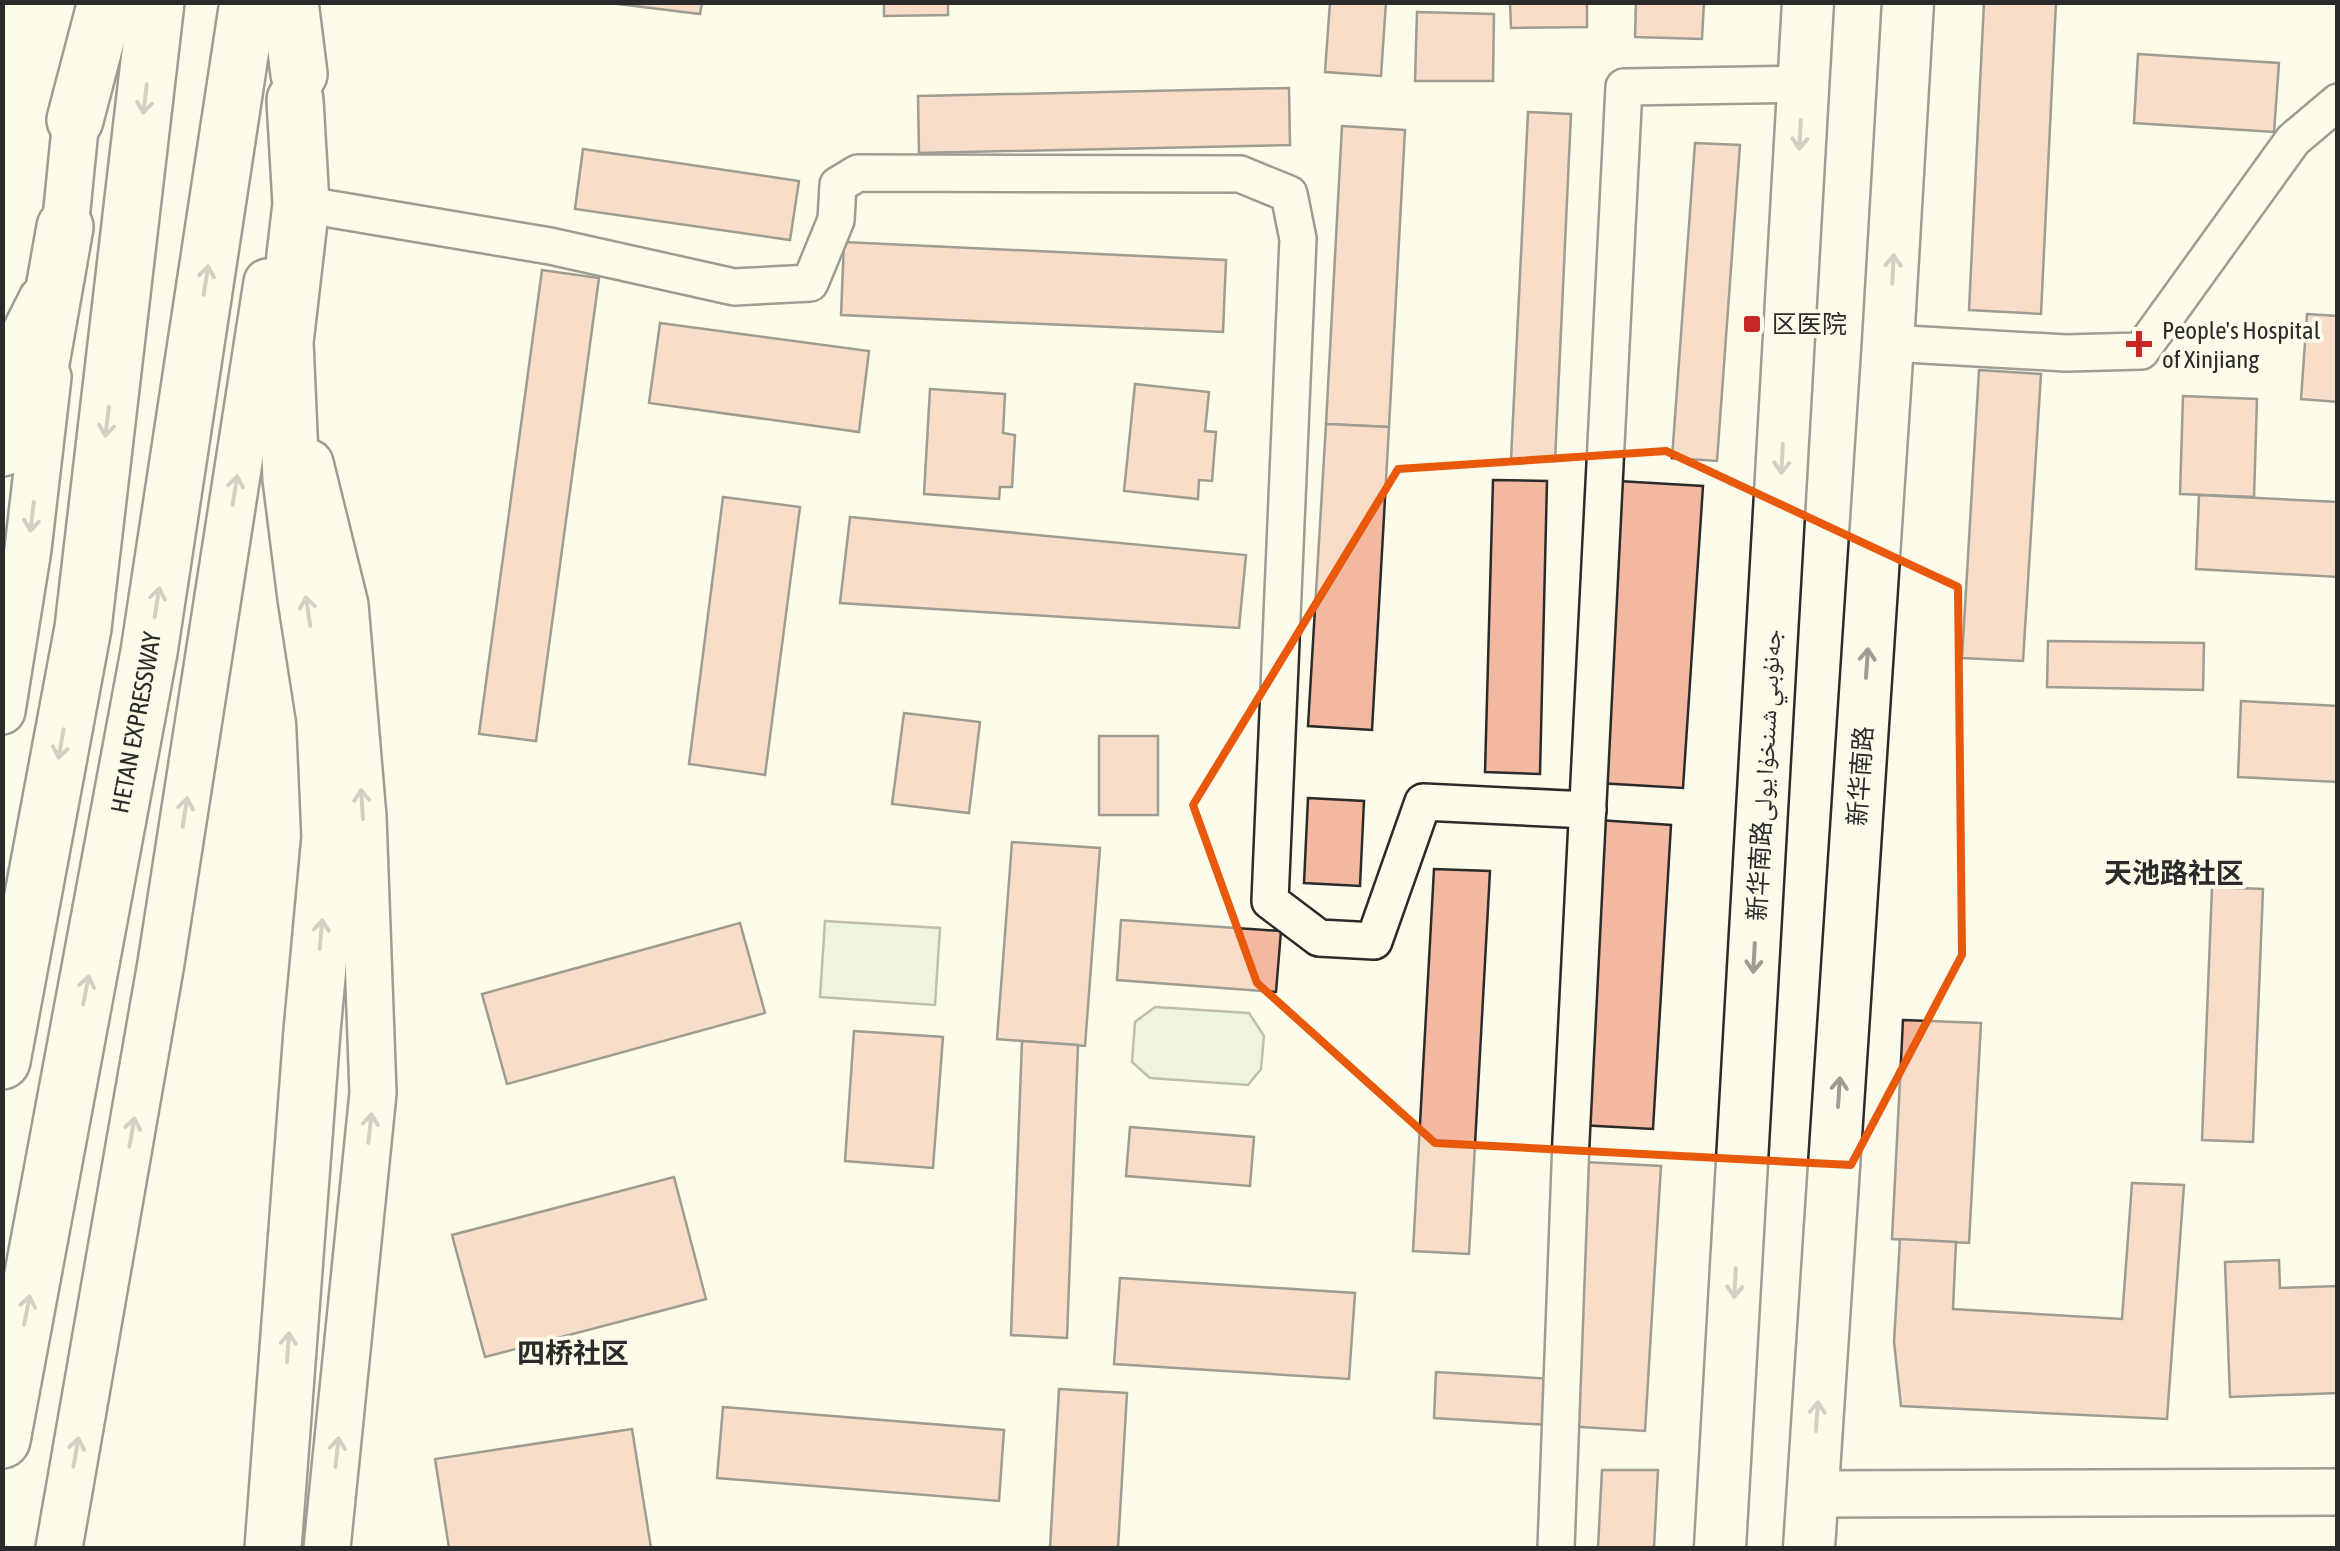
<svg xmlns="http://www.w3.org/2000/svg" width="2340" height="1551" font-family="'Asap Condensed','Noto Naskh Arabic','Noto Sans SC',sans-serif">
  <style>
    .green { fill: #deebd1; stroke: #74746e; stroke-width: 2.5 }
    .building { fill: #f2b8a0; stroke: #2b2b2b; stroke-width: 2.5 }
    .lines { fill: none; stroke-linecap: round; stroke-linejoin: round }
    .minor-casing { stroke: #2b2b2b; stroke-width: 40 }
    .tertiary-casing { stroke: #2b2b2b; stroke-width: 50 }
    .secondary-casing { stroke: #2b2b2b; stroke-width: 55 }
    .trunk-casing { stroke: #2b2b2b; stroke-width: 60 }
    .minor { stroke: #fdfbea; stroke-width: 35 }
    .tertiary { stroke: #fdfbea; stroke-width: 45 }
    .secondary { stroke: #fdfbea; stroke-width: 50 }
    .trunk { stroke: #fdfbea; stroke-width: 55 }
    .oneway { stroke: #9e9d94 }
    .marked { fill: none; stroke: #e8590c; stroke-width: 8; stroke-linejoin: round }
    .poi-dot { fill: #c62828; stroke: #fdfbea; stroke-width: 4 }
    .labels { text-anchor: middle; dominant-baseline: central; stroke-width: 8; stroke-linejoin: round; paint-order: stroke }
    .poi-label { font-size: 25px; fill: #2b2b2b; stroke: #fdfbea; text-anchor: start }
    .street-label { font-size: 25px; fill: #2b2b2b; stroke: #fdfbea }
    .neighbourhood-label { font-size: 28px; font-weight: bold; fill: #2b2b2b; stroke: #fdfbea }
  </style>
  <rect width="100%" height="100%" fill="#fdfbea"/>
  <g class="green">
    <polygon points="825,921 940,928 935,1005 820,997"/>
    <polygon points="1155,1007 1249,1013 1264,1036 1261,1069 1248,1085 1150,1078 1132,1062 1135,1022"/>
  </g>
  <g class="building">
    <polygon points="602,2 702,2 700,14"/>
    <polygon points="884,2 948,2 948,15 884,16"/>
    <polygon points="1330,2 1386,2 1381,76 1325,72"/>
    <polygon points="1510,2 1587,2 1587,27 1511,28"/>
    <polygon points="1636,2 1704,2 1702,39 1635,37"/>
    <polygon points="1984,2 2056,2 2041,314 1969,310"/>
    <polygon points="1417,12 1494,14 1493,81 1415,81"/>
    <polygon points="2138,54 2279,63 2274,132 2134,123"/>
    <polygon points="1289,88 1290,145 919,153 918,96"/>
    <polygon points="1528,112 1571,114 1555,461 1511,459"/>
    <polygon points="1342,126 1405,130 1389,427 1326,424"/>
    <polygon points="1695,143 1740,145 1717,461 1672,458"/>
    <polygon points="583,149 799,181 790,240 575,209"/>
    <polygon points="844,242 1226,260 1223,332 841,315"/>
    <polygon points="542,270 599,278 536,741 479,734"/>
    <polygon points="2307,314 2338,316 2338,402 2301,399"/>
    <polygon points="660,323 869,351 859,432 649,403"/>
    <polygon points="1979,370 2041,374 2023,661 1962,658"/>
    <polygon points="1135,384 1209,392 1205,431 1216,432 1212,481 1199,480 1198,499 1124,491"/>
    <polygon points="930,389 1005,394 1003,433 1015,435 1012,487 1000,487 999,499 924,494"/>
    <polygon points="2183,396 2257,399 2254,497 2180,494"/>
    <polygon points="1326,424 1389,427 1372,730 1308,726"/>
    <polygon points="1493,480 1547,481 1540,774 1485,772"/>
    <polygon points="1618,481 1703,486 1683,788 1598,783"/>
    <polygon points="2199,495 2338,502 2338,577 2196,569"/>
    <polygon points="723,497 800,507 765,775 689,764"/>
    <polygon points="850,517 1246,555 1239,628 840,603"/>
    <polygon points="2048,641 2204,643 2203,690 2047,687"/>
    <polygon points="2241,701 2338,706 2338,782 2238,777"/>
    <polygon points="904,713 980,722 969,813 892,804"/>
    <rect x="1099" y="736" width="59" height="79"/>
    <polygon points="1308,798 1364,801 1360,886 1304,883"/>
    <polygon points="1598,820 1671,825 1653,1129 1579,1125"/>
    <polygon points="1012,842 1100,848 1085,1046 997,1039"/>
    <polygon points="1434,869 1490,871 1469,1254 1413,1251"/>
    <polygon points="2212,887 2263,889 2253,1142 2202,1140"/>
    <polygon points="1121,920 1281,931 1276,992 1117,980"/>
    <polygon points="740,923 765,1013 507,1084 482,994"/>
    <polygon points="1903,1020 1981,1023 1969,1243 1892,1239"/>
    <polygon points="854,1031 943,1037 933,1168 845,1161"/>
    <polygon points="1022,1041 1078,1045 1067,1338 1011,1335"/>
    <polygon points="1130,1127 1254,1137 1250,1186 1126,1176"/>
    <polygon points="1585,1162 1661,1166 1645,1431 1434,1418 1436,1372 1571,1380"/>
    <polygon points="674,1177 706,1299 485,1357 452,1235"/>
    <polygon points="2132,1183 2184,1185 2167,1419 1901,1406 1894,1342 1900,1239 1956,1242 1953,1309 2122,1319"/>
    <polygon points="2279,1260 2280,1288 2338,1286 2338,1393 2230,1397 2225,1262"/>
    <polygon points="1120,1278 1355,1293 1349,1379 1114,1364"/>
    <polygon points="1059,1389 1127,1393 1118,1548 1050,1548"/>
    <polygon points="723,1407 1004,1430 999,1501 717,1478"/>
    <polygon points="632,1429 651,1548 449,1548 435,1459"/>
    <polygon points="1602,1470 1658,1470 1654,1548 1598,1548"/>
  </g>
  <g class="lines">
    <g class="minor-casing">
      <g id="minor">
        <polyline points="301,204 550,246 734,287 810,283 836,220 838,185 858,173 1240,174 1289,194 1298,239 1270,901 1319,938 1374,941 1423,802 1588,810"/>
        <polyline points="1888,343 2066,353 2141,351 2293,140 2338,102"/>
        <polyline points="1556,1548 1571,1140 1624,87 1803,84"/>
      </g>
    </g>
    <g class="tertiary-casing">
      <g id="tertiary">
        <polyline points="62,259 79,89"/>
        <polyline points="2,378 42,299"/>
        <polyline points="310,463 345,605 363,817 373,1093 327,1548"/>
        <polyline points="2,711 28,549 48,377"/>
        <polyline points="1812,1494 2338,1492"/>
        <polyline points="59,1548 161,963 267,282"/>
      </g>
    </g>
    <g class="secondary-casing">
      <g id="secondary">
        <polyline points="1720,1548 1808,2"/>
        <polyline points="1809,1548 1888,343 1908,2"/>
      </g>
    </g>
    <g class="trunk-casing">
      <g id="trunk">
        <polyline points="290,2 299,74"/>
        <polyline points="75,120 106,2"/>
        <polyline points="2,448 35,397 65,227"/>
        <polyline points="2,1061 83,628 156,2"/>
        <path id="s1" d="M 2,1440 L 149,652 L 248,2"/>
        <polyline points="273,1548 312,1031 330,837 325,720 306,598 291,479 285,342 301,204 295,100"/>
      </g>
    </g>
    <use href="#minor" class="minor"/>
    <use href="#tertiary" class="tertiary"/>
    <use href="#secondary" class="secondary"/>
    <use href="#trunk" class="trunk"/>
  </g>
  <defs><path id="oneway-shaft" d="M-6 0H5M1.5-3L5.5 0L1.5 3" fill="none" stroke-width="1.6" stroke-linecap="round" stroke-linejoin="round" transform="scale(2.5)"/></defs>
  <g class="oneway">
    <use href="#oneway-shaft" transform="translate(145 99) rotate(97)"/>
    <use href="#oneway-shaft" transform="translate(1800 135) rotate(93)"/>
    <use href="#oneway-shaft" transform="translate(1893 269) rotate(-87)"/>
    <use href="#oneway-shaft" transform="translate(206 280) rotate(-81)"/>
    <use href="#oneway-shaft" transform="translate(107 422) rotate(97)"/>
    <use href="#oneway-shaft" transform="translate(1782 459) rotate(93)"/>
    <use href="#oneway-shaft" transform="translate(235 490) rotate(-81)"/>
    <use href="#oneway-shaft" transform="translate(32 517) rotate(97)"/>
    <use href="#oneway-shaft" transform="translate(157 602) rotate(-81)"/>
    <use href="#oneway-shaft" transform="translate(308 611) rotate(-99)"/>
    <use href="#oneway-shaft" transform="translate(1867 663) rotate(-86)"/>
    <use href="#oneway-shaft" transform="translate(61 744) rotate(100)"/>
    <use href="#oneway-shaft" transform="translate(362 804) rotate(-94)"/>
    <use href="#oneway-shaft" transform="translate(185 812) rotate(-81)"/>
    <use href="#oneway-shaft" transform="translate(321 934) rotate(-85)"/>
    <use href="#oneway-shaft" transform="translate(1754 958) rotate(93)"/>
    <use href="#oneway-shaft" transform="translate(86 990) rotate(-79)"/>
    <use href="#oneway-shaft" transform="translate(1839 1092) rotate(-86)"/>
    <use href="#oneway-shaft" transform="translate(370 1128) rotate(-84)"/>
    <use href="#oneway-shaft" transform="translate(132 1132) rotate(-80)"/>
    <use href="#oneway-shaft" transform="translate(1735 1283) rotate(93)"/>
    <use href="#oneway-shaft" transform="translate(27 1310) rotate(-79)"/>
    <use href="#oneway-shaft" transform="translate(288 1347) rotate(-86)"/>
    <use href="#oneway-shaft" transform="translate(1817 1416) rotate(-86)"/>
    <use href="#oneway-shaft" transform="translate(76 1452) rotate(-80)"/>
    <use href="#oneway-shaft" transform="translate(337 1452) rotate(-84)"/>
  </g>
  <path d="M0 0H2340V1551H0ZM 1666,451 L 1958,587 L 1962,955 L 1851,1165 L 1435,1143 L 1257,983 L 1193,805 L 1398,469 Z" fill="#fdfbea" fill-opacity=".55" fill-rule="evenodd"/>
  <path class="marked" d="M 1666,451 L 1958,587 L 1962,955 L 1851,1165 L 1435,1143 L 1257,983 L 1193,805 L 1398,469 Z"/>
  <g class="poi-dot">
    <rect x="1742" y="314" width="20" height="20" rx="5"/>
    <path d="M2134 329h10v10h10v10h-10v10h-10v-10h-10v-10h10z"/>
  </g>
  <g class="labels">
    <g class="poi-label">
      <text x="1772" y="324">区医院</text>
      <text x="2162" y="330">People's Hospital<tspan x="2162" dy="29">of Xinjiang</tspan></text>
    </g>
    <g class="street-label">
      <text stroke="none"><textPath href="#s1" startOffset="730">HETAN EXPRESSWAY</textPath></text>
      <text transform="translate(1764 775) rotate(-87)">新华南路جەنۇبىي شىنخۇا يولى</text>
      <text transform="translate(1860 776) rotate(-86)">新华南路</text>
    </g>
    <g class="neighbourhood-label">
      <text x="2174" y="873">天池路社区</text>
      <text x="573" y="1353">四桥社区</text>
    </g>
  </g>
  <rect width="2340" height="1551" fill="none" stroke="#2b2b2b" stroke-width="10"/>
</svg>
